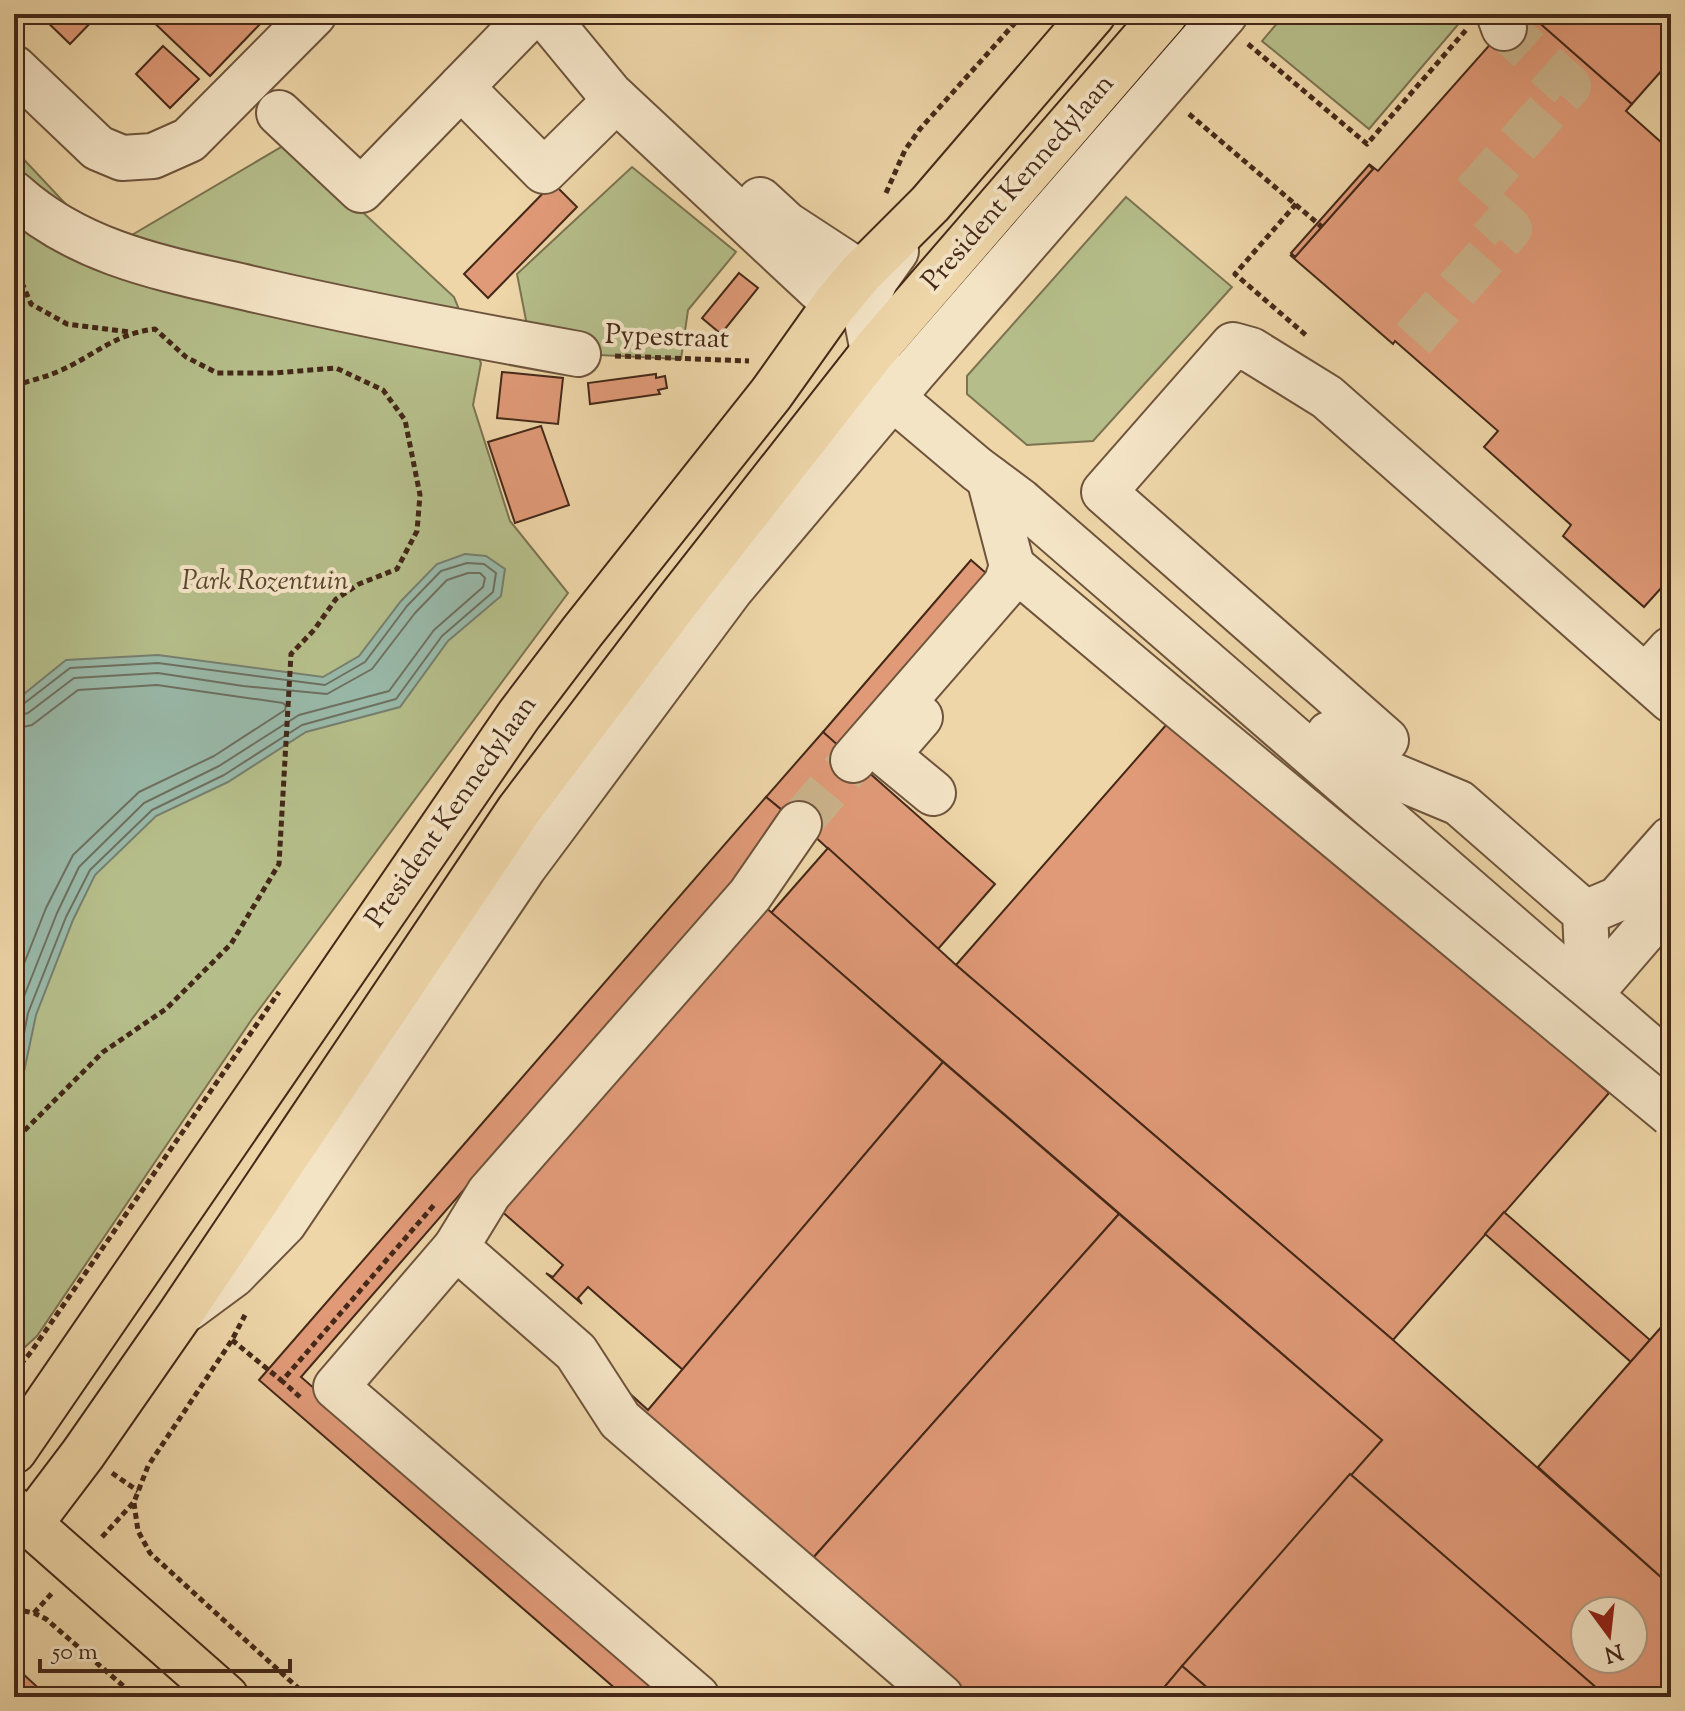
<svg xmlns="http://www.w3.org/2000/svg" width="1685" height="1711" font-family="'Sorts Mill Goudy',serif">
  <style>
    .green { fill: #b5be8a; stroke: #7c7351; stroke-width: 2 }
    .water { fill: #99b9a9; stroke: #777f6f; stroke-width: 2 }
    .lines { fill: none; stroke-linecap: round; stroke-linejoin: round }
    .shore { stroke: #6e7060; stroke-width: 2 }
    .building { fill: #e19a78; stroke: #442818; stroke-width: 2; fill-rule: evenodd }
    .minor-tunnel { stroke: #ccb38b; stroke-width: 44; stroke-dasharray: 44 22; stroke-linecap: butt }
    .minor-casing { stroke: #6e543c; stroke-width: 48 }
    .major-casing { stroke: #442818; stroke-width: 48 }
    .path { stroke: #442818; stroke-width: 5; stroke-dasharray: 6 4; stroke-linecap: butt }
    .minor { stroke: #f4e4c6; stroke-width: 44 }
    .major { stroke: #eed6a8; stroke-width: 44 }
    .minor-bridge-casing { stroke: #6e543c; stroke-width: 48; stroke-linecap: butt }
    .minor-bridge { stroke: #f4e4c6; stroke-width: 44 }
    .labels { text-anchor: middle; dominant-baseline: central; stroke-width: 8; stroke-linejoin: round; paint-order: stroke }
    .street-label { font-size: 28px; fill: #442818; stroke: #f4e4c6 }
    .park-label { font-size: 28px; font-style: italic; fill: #5b462f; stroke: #f4e4c6 }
  </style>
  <rect width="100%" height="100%" fill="#eed6a8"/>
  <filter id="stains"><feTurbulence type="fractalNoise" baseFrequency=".0025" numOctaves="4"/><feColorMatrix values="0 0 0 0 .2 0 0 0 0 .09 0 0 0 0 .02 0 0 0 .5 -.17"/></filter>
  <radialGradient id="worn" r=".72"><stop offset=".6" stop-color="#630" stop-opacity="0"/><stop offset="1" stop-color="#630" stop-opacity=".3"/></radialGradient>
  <g class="green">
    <polygon points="1285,14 1467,14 1369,129 1262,41"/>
    <polygon points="288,143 454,297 481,363 473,405 510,521 568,593 252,1019 37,1336 14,1357 14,149 108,249"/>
    <polygon points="632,167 736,252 688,310 681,359 578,354 531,346 517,274"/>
    <polygon points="1126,197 1232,287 1093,441 1027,445 967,394 967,376"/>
  </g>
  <polygon class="water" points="465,554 486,556 505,569 501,596 448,641 400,707 306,732 228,782 156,816 95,875 73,920 36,1015 14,1119 14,702 66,660 158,655 323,677 359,656 401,601 437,564"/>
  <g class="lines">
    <g class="shore">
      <polyline points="14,707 22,705 70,668 158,663 325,685 365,662 407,606 441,571 467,563 484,564 496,573 493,592 442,636 396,699 302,725 224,775 152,810 90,870 66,917 28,1013 14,1085"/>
      <polyline points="14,717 28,713 74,678 158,673 243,686 327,694 372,669 415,613 447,580 468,573 480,573 485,578 483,587 434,630 389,691 299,715 219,766 144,803 79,867 57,913 19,1009 14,1033"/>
      <polyline points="14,729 32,725 78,690 157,685 283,703 286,706 285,710 214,756 139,792 73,855 46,908 14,989"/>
    </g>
  </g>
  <g class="building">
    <polygon points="39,14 99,14 70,44"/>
    <polygon points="145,14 258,14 264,20 210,76"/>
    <polygon points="1517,14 1538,16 1535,19 1632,104 1626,111 1671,151 1671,577 1644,607 1563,536 1571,525 1484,447 1498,431 1395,341 1393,344 1290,255 1295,257 1373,169 1369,164 1378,171"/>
    <polygon points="1536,14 1671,14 1671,60 1632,104 1535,19 1538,16"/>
    <polygon points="163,46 199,79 170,108 136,74"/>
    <polygon points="1369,165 1373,169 1295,257 1291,253"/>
    <polygon points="553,183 577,207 488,298 464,274"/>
    <polygon points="739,273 758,288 721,334 702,318"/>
    <polygon points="502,372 563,378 558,424 497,418"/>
    <polygon points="656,374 656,378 665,376 667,388 658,390 660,394 590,404 588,383"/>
    <polygon points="541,426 569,505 515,523 488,442"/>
    <polygon points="971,560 994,580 845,753 823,732"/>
    <polygon points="1174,716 1609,1093 1393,1340 956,965"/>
    <polygon points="823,732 995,884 938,949 812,834 766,797"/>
    <polygon points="766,797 789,816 301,1377 670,1697 625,1697 259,1380"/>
    <path d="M 828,848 L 956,965 L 1393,1340 L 1671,1586 L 1671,1697 L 1607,1697 L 1350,1474 L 1382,1440 L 771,913 ZM 1585,1611 L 1633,1611 L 1633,1659 L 1585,1659 Z"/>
    <polygon points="764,906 943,1062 683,1370 588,1287 578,1298 582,1304 546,1273 553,1277 563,1265 499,1209"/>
    <polygon points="943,1062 1119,1214 813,1558 625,1395 628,1392 648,1410"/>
    <polygon points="1504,1212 1650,1340 1631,1362 1485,1234"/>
    <polygon points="1119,1214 1382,1440 1156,1697 973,1697 813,1558"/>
    <polygon points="1671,1316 1671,1586 1538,1467"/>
    <polygon points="1350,1474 1607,1697 1218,1697 1182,1666"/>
    <polygon points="1182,1666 1218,1697 1156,1697"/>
    <polygon points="21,1672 48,1697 14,1697 14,1680"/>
  </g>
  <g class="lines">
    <g class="minor-tunnel">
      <polyline points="1413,339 1510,229 1473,195 1569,86 1504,28"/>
      <polyline points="799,824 853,760"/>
    </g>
    <g class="minor-casing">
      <g id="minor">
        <polyline points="532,14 461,87 544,171 616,100"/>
        <polyline points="544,14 610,94 835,304"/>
        <polyline points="1499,14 1504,28"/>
        <polyline points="14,68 98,148 122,158 153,156 189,140 314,14"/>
        <polyline points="279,113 361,190 461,87"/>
        <path d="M 14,194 C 84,257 173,270 261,291 C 366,315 472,335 578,354"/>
        <polyline points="760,200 786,224 861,273"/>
        <polyline points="896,251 876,279 866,301 865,311 873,352 893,398 977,469 1020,501 1671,1066"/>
        <polyline points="1012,566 1175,703"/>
        <polyline points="1646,677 1671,649"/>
        <polyline points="920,717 887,755 933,793"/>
        <polyline points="1329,734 1363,763 1459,803 1585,913 1589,995"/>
        <polyline points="1386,740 1104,492 1233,345 1251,350 1327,397 1671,700"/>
        <polyline points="853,760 1006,584 1012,566 989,478"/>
        <polyline points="1585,913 1618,899 1671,839"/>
        <polyline points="1589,995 1671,900"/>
        <polyline points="456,1247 489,1193 750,895 799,824"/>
        <polyline points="187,1309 233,1275 284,1223 524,867 731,589 914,372 1225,14"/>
        <polyline points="697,1697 336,1387 456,1247 576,1352 620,1420 941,1697"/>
      </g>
    </g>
    <g class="major-casing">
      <g id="major">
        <polyline points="14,1451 519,715 582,632 771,394 835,304 861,273 930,204 1093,14"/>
        <polyline points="14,1510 226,1697"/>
        <polyline points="30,1524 83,1454 179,1316 519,810 673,607 873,352 1165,14"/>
      </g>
    </g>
    <g class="path">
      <polyline points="1248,44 1367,144 1466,30"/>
      <polyline points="1189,114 1322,227"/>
      <polyline points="886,193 905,150 920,129 1023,14"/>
      <polyline points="1296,204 1235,274 1307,336"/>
      <polyline points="14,264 31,304 67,324 129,332"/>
      <polyline points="615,356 749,361"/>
      <path d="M 14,386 C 28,381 43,378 57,372 C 93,357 113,334 155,329 L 186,357 L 217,373 L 274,373 L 336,368 L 383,390 L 405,420 L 420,495 L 417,531 L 397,569 L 359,584 L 336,599 L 314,630 L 291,654 L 279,864 L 231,944 L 166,1009 L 103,1052 L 14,1141"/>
      <polyline points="232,1340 282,1381"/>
      <polyline points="14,1372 31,1352 279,992"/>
      <polyline points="300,1397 282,1381 434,1205"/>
      <polyline points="112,1473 138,1491"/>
      <polyline points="134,1503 138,1531 150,1553 308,1697"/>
      <polyline points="102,1537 134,1502 148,1466 232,1340 245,1315"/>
      <polyline points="14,1609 34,1613 46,1619 136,1697"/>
      <polyline points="34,1613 53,1592"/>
    </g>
    <use href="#minor" class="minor"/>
    <use href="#major" class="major"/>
    <g class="minor-bridge-casing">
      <polyline id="minor-bridge" points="1175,703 1671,1114"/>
    </g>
    <use href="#minor-bridge" class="minor-bridge"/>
  </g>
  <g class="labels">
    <g class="street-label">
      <text transform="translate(1019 183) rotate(-49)">President Kennedylaan</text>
      <text transform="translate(667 338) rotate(2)">Pypestraat</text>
      <text transform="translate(452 812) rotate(-55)">President Kennedylaan</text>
    </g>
    <g class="park-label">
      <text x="265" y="582">Park Rozentuin</text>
    </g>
  </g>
  <rect width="1685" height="1711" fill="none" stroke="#eed6a8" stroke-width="48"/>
  <rect x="16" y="16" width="1653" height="1679" fill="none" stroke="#442818" stroke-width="4"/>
  <rect x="24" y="24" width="1637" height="1663" fill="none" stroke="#442818" stroke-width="2"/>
  <g transform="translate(1609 1635) rotate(165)"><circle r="38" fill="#f4e4c6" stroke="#ae9980" stroke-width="2"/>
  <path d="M0-6L14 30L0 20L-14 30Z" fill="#8f2418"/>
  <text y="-12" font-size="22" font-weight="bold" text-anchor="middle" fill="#442818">N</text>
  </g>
  <path d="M40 1659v12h250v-12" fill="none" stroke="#442818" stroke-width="4"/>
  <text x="52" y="1659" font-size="24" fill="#442818" stroke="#f4e4c6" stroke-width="6" paint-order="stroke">50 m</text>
  <rect width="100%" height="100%" filter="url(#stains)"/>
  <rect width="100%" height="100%" fill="url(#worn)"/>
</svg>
